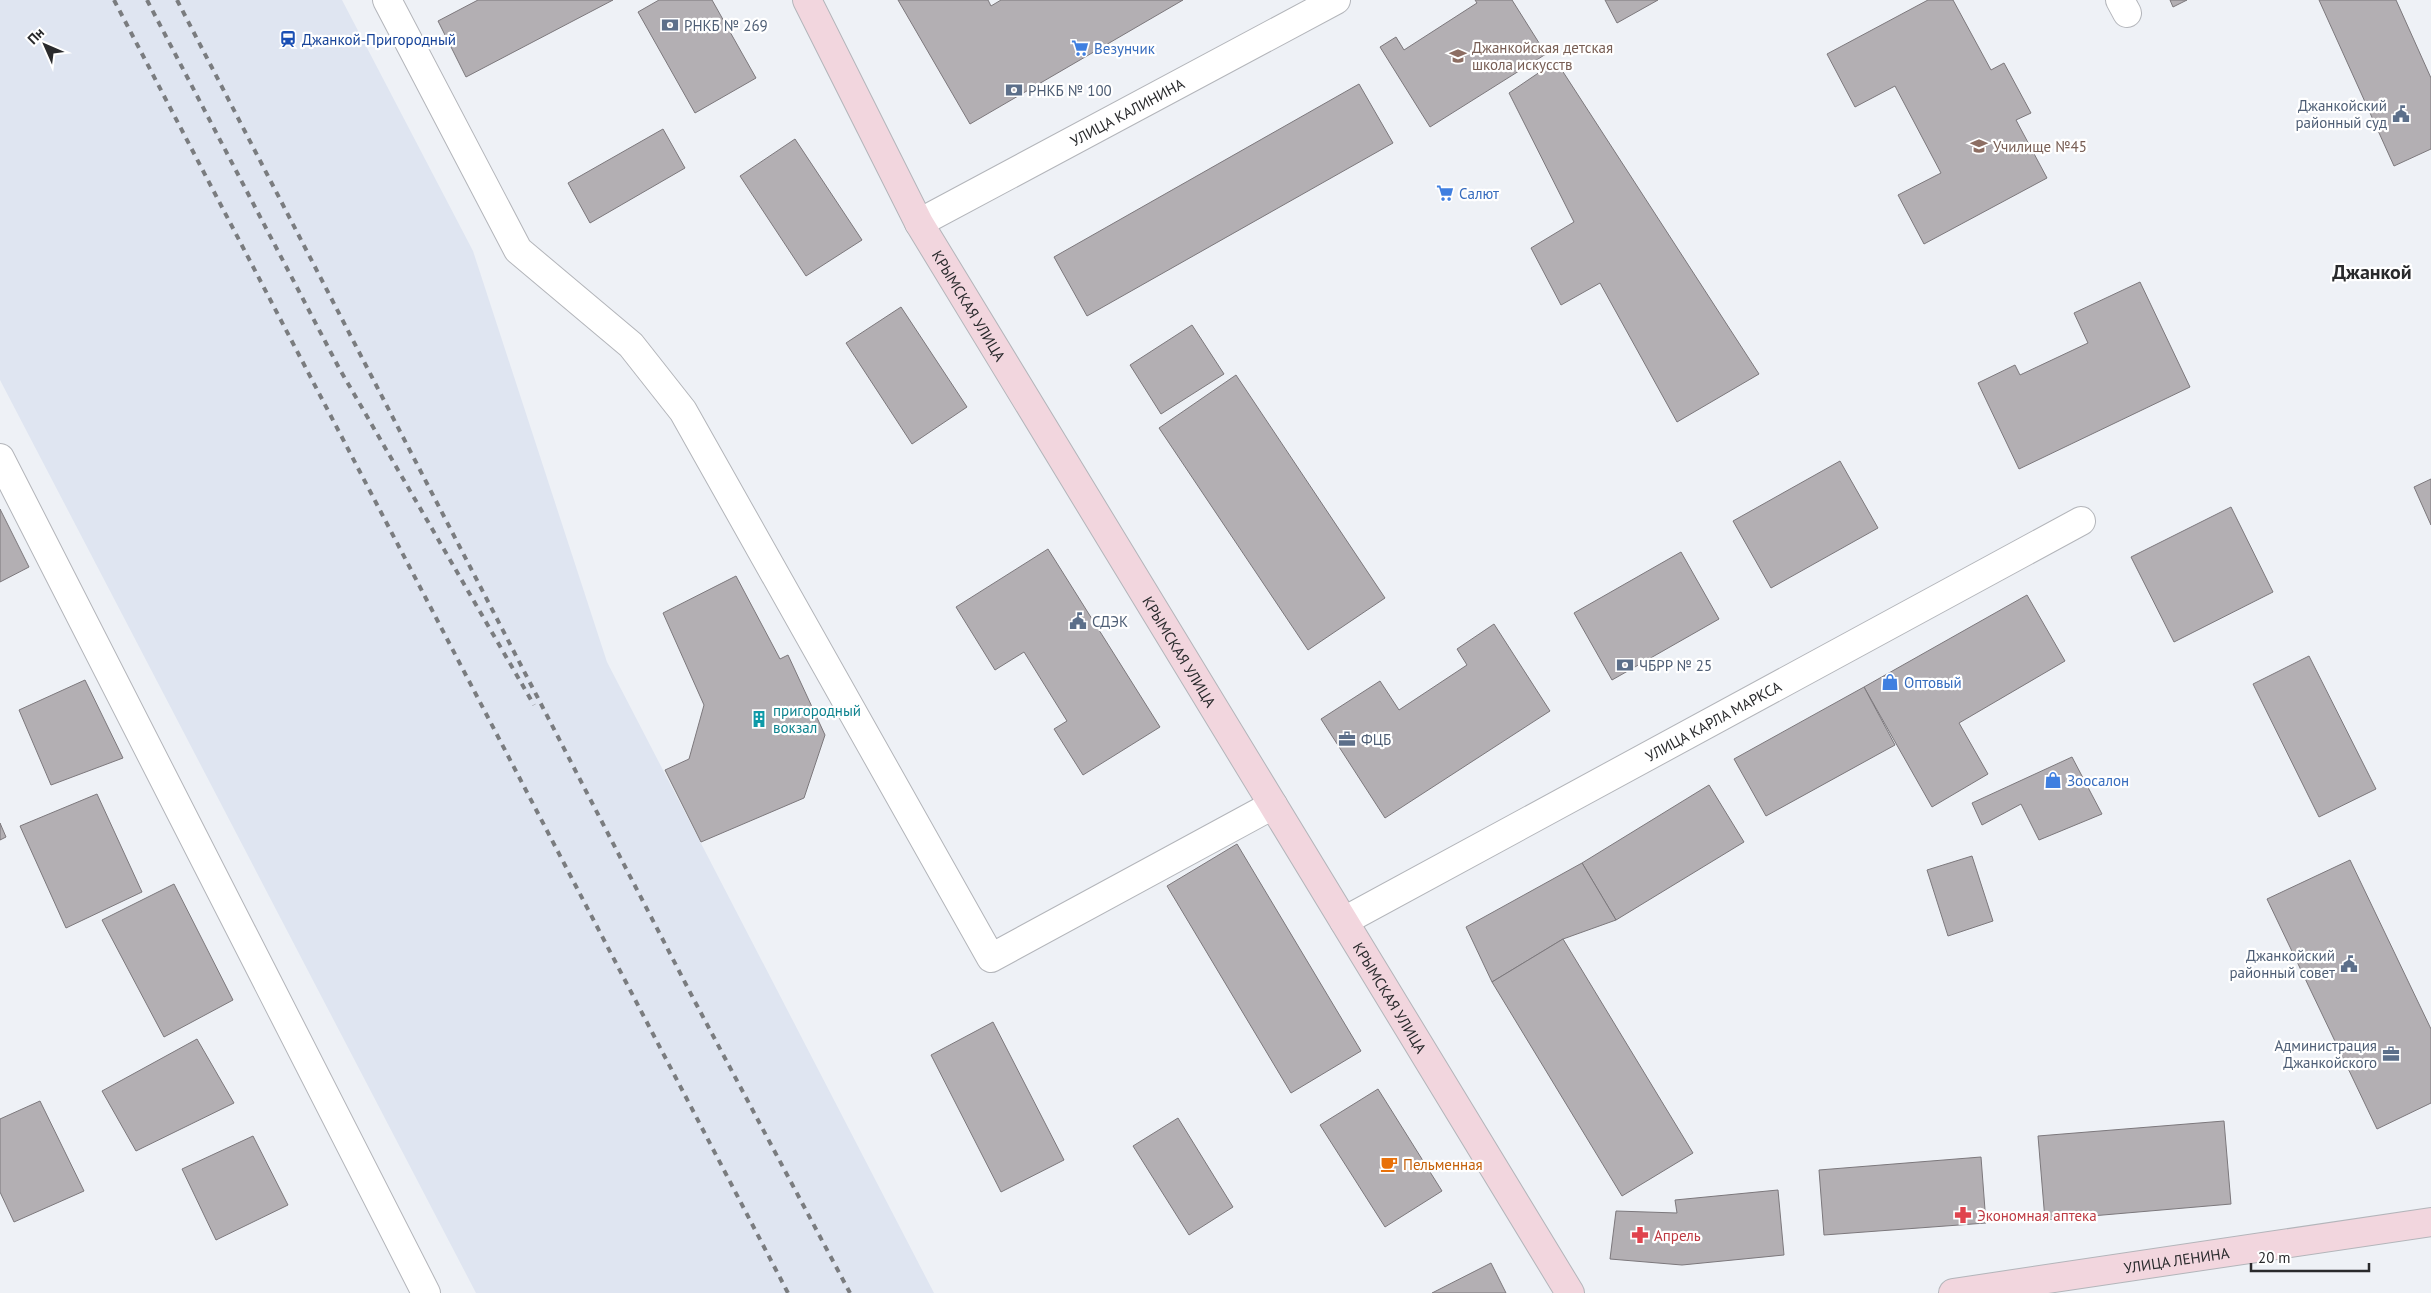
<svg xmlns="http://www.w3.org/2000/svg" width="2431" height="1293" font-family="'PT Sans',sans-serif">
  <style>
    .built { fill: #dfe5f1 }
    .building { fill: #b3afb3; stroke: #7c787c }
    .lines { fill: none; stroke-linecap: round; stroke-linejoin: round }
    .street-casing { stroke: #b3b5ba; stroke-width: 30 }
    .secondary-casing { stroke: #b3b5ba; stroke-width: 30 }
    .street { stroke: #fff; stroke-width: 28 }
    .secondary { stroke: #f2d6de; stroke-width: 28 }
    .rail { stroke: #7a7c7f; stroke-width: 4; stroke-dasharray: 6 6; stroke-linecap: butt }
    .labels { text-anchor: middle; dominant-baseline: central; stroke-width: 4.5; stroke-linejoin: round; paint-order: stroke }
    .service-label { font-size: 15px; fill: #4e5e75; stroke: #fff; text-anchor: start }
    .transit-label { font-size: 15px; fill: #164399; stroke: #fff; text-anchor: start }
    .education-label { font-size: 15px; fill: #785e54; stroke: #fff; text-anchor: start }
    .shop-label { font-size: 15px; fill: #366cbe; stroke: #fff; text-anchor: start }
    .street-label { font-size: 15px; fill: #292a2c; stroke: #fff }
    .culture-label { font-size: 15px; fill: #0d838f; stroke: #fff; text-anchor: start }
    .food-label { font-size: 15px; fill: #c56008; stroke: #fff; text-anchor: start }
    .health-label { font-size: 15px; fill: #be3a42; stroke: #fff; text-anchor: start }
    .district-label { font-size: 20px; font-weight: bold; fill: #292a2c; stroke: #fff }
  </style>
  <rect width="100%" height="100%" fill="#eef1f6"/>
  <polygon class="built" points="0,0 342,0 473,251 607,662 934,1293 476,1293 0,380"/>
  <g class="building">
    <polygon points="478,0 613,0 466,77 438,21"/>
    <polygon points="659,0 712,0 756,78 695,113 638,12"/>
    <polygon points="898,0 988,0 991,6 1001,0 1183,0 970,124"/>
    <polygon points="1475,0 1512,0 1546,54 1430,127 1380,47 1396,37 1404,50 1477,3"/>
    <polygon points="1605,0 1658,0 1617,23"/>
    <polygon points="1928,0 1953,0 1991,70 2004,63 2031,113 2016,120 2047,178 1924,244 1898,195 1941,173 1895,86 1855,107 1827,54"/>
    <polygon points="2170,0 2187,0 2173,7"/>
    <polygon points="2319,0 2396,0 2431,78 2431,149 2394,166"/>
    <polygon points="1556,61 1759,374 1677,422 1600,283 1561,305 1531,248 1574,222 1509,93"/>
    <polygon points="1359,84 1393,143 1087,316 1054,257"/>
    <polygon points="663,129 685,168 590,223 568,183"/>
    <polygon points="795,139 862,240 806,276 740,176"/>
    <polygon points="2140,282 2190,387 2019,469 1978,383 2015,365 2020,375 2088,343 2074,313"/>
    <polygon points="901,307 967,407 912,444 846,343"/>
    <polygon points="1192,325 1224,374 1161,414 1130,365"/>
    <polygon points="1236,375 1385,598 1308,650 1159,428"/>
    <polygon points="1840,461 1878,528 1771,588 1733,521"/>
    <polygon points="2431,479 2431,525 2414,487"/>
    <polygon points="2231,507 2273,592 2174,642 2131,557"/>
    <polygon points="0,509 29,567 0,582"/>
    <polygon points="1048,549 1160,727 1083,775 1054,729 1067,721 1024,652 995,670 956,607"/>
    <polygon points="1681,552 1719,619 1612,680 1574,613"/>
    <polygon points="736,576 780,659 788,655 825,735 804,798 701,842 665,770 689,759 704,705 663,613"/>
    <polygon points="2027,595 2065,661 1959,723 1988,774 1932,807 1864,687"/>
    <polygon points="1494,624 1550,711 1385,818 1321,719 1380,681 1399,710 1467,665 1457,649"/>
    <polygon points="2309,656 2376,789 2319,817 2253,684"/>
    <polygon points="85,680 123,758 51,785 19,710"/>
    <polygon points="1864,687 1895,745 1766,816 1734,759"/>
    <polygon points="2072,757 2102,814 2039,840 2021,804 1982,825 1972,803"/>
    <polygon points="1709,785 1744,842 1616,920 1582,863"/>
    <polygon points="97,794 142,892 66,928 20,826"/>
    <polygon points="0,823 6,837 0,840"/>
    <polygon points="1237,844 1361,1051 1291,1093 1167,886"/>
    <polygon points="1972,856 1993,921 1948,936 1927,870"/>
    <polygon points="2350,860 2431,1029 2431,1103 2377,1129 2267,899"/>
    <polygon points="1582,863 1616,920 1563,939 1492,982 1466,927"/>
    <polygon points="174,884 233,1000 164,1037 102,920"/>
    <polygon points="1563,939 1693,1153 1622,1196 1492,982"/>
    <polygon points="993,1022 1064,1160 1001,1192 931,1055"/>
    <polygon points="197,1039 234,1103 136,1151 102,1091"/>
    <polygon points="1378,1089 1442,1191 1385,1227 1320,1125"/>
    <polygon points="40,1101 84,1191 14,1222 0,1192 0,1119"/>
    <polygon points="1178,1118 1233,1207 1189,1235 1133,1146"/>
    <polygon points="2224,1121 2231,1204 2045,1220 2038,1136"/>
    <polygon points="253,1136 288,1205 216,1240 182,1169"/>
    <polygon points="1981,1157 1986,1223 1824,1235 1819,1170"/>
    <polygon points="1778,1190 1784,1255 1682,1265 1610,1259 1616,1211 1677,1213 1675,1200"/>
    <polygon points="1491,1263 1506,1293 1432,1293"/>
  </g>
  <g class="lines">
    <g class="street-casing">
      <g id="street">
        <polyline points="387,0 518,250 631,345 683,411 991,958 1273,805"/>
        <polyline points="2120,0 2127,13"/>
        <path id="s1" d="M 919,223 L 1336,0"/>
        <polyline points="0,458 426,1293"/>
        <path id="s2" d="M 1344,921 L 2081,521"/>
      </g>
    </g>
    <g class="secondary-casing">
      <g id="secondary">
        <path id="s3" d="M 807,0 L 919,223 L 1570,1293"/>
        <path id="s4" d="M 1953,1293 L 2431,1222"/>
      </g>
    </g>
    <use href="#street" class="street"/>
    <use href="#secondary" class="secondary"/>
    <g class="rail">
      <polyline points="114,0 788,1293"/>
      <polyline points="147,0 339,368 534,705"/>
      <polyline points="177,0 693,998 850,1293"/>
    </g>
  </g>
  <defs>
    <g id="bank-bare" transform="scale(1.35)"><path d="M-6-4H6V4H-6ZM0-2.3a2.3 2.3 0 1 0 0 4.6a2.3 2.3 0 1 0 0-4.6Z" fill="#5c6f8a" stroke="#fff" stroke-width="2.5" paint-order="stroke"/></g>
    <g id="station-bare" transform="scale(1.35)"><path d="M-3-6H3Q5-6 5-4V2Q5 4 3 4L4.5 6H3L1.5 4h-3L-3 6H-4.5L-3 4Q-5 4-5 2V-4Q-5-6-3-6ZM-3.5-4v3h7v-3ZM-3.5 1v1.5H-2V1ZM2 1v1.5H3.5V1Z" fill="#1a4fb4" stroke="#fff" stroke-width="2.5" paint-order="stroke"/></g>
    <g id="supermarket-bare" transform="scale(1.35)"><path d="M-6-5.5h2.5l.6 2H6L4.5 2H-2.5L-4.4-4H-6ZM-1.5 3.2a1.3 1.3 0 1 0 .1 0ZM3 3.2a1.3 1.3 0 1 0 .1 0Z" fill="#3f7fe0" stroke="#fff" stroke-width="2.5" paint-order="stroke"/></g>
    <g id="school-bare" transform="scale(1.35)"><path d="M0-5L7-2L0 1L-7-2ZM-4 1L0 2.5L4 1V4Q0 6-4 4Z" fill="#8d6e63" stroke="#fff" stroke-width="2.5" paint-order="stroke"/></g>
    <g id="civic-bare" transform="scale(1.35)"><path d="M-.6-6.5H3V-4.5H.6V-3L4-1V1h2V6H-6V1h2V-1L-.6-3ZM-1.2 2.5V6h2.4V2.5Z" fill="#5c6f8a" stroke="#fff" stroke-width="2.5" paint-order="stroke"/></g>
    <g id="university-bare" transform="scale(1.35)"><path d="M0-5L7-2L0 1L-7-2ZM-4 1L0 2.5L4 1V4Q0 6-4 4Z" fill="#8d6e63" stroke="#fff" stroke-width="2.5" paint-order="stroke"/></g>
    <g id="shop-bare" transform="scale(1.35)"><path d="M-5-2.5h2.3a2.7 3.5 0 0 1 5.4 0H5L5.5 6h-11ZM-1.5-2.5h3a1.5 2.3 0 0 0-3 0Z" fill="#3f7fe0" stroke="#fff" stroke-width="2.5" paint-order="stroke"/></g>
    <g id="building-bare" transform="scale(1.35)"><path d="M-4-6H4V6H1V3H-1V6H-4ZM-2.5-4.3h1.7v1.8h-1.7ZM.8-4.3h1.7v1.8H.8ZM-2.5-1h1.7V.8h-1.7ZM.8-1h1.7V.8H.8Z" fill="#0f9aa8" stroke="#fff" stroke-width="2.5" paint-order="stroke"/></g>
    <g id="office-bare" transform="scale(1.35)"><path d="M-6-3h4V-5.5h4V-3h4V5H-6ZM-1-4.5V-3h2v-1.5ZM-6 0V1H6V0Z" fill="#5c6f8a" stroke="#fff" stroke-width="2.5" paint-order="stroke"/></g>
    <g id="cafe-bare" transform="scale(1.35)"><path d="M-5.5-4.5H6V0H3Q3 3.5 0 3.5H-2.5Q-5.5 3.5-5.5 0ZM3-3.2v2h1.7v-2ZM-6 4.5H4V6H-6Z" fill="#e8710a" stroke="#fff" stroke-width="2.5" paint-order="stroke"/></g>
    <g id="pharmacy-bare" transform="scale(1.35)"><path d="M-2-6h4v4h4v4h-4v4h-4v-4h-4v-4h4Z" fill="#e0444e" stroke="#fff" stroke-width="2.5" paint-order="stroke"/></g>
  </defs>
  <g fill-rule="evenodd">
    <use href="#bank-bare" x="670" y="25"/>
    <use href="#station-bare" x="288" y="39"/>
    <use href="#supermarket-bare" x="1080" y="48"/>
    <use href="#school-bare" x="1458" y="56"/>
    <use href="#bank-bare" x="1014" y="90"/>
    <use href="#civic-bare" x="2401" y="114"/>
    <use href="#university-bare" x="1979" y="146"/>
    <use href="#supermarket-bare" x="1445" y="193"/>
    <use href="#civic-bare" x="1078" y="621"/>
    <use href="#bank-bare" x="1625" y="665"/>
    <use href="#shop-bare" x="1890" y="682"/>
    <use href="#building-bare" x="759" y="719"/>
    <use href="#office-bare" x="1347" y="739"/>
    <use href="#shop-bare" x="2053" y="780"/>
    <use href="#civic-bare" x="2349" y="964"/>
    <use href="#office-bare" x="2391" y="1054"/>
    <use href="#cafe-bare" x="1389" y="1164"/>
    <use href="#pharmacy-bare" x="1963" y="1215"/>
    <use href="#pharmacy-bare" x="1640" y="1235"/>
  </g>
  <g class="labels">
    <g class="service-label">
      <text x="684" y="25">РНКБ № 269</text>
      <text x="1028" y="90">РНКБ № 100</text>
      <text x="2387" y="105" text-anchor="end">Джанкойский<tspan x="2387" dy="17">районный суд</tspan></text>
      <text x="1092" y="621">СДЭК</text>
      <text x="1639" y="665">ЧБРР № 25</text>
      <text x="1361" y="739">ФЦБ</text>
      <text x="2335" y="955" text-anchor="end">Джанкойский<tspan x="2335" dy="17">районный совет</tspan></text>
      <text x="2377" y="1045" text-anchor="end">Администрация<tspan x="2377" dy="17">Джанкойского</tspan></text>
    </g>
    <g class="transit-label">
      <text x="302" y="39">Джанкой-Пригородный</text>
    </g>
    <g class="education-label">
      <text x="1472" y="47">Джанкойская детская<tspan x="1472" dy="17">школа искусств</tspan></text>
      <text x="1993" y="146">Училище №45</text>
    </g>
    <g class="shop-label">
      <text x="1094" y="48">Везунчик</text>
      <text x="1459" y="193">Салют</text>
      <text x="1904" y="682">Оптовый</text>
      <text x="2067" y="780">Зоосалон</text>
    </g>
    <g class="street-label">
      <text stroke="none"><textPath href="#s1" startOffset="236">УЛИЦА КАЛИНИНА</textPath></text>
      <text stroke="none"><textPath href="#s3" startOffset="346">КРЫМСКАЯ УЛИЦА</textPath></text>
      <text stroke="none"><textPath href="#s3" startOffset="751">КРЫМСКАЯ УЛИЦА</textPath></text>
      <text stroke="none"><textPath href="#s2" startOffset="420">УЛИЦА КАРЛА МАРКСА</textPath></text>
      <text stroke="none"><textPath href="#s3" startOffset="1156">КРЫМСКАЯ УЛИЦА</textPath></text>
      <text stroke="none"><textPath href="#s4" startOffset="226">УЛИЦА ЛЕНИНА</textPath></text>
    </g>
    <g class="culture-label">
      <text x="773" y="710">пригородный<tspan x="773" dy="17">вокзал</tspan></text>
    </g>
    <g class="food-label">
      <text x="1403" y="1164">Пельменная</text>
    </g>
    <g class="health-label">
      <text x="1977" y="1215">Экономная аптека</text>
      <text x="1654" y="1235">Апрель</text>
    </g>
    <g class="district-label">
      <text x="2372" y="272">Джанкой</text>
    </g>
  </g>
  <g transform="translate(45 45) rotate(315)" stroke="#ffffff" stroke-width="4" paint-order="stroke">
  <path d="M0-4L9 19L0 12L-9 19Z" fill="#292a2c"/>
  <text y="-8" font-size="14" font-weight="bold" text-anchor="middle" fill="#292a2c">Пн</text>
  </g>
  <path d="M2251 1263v8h118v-8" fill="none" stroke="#292a2c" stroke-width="2.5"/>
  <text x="2258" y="1263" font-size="15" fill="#292a2c" stroke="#ffffff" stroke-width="4" paint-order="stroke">20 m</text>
</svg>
